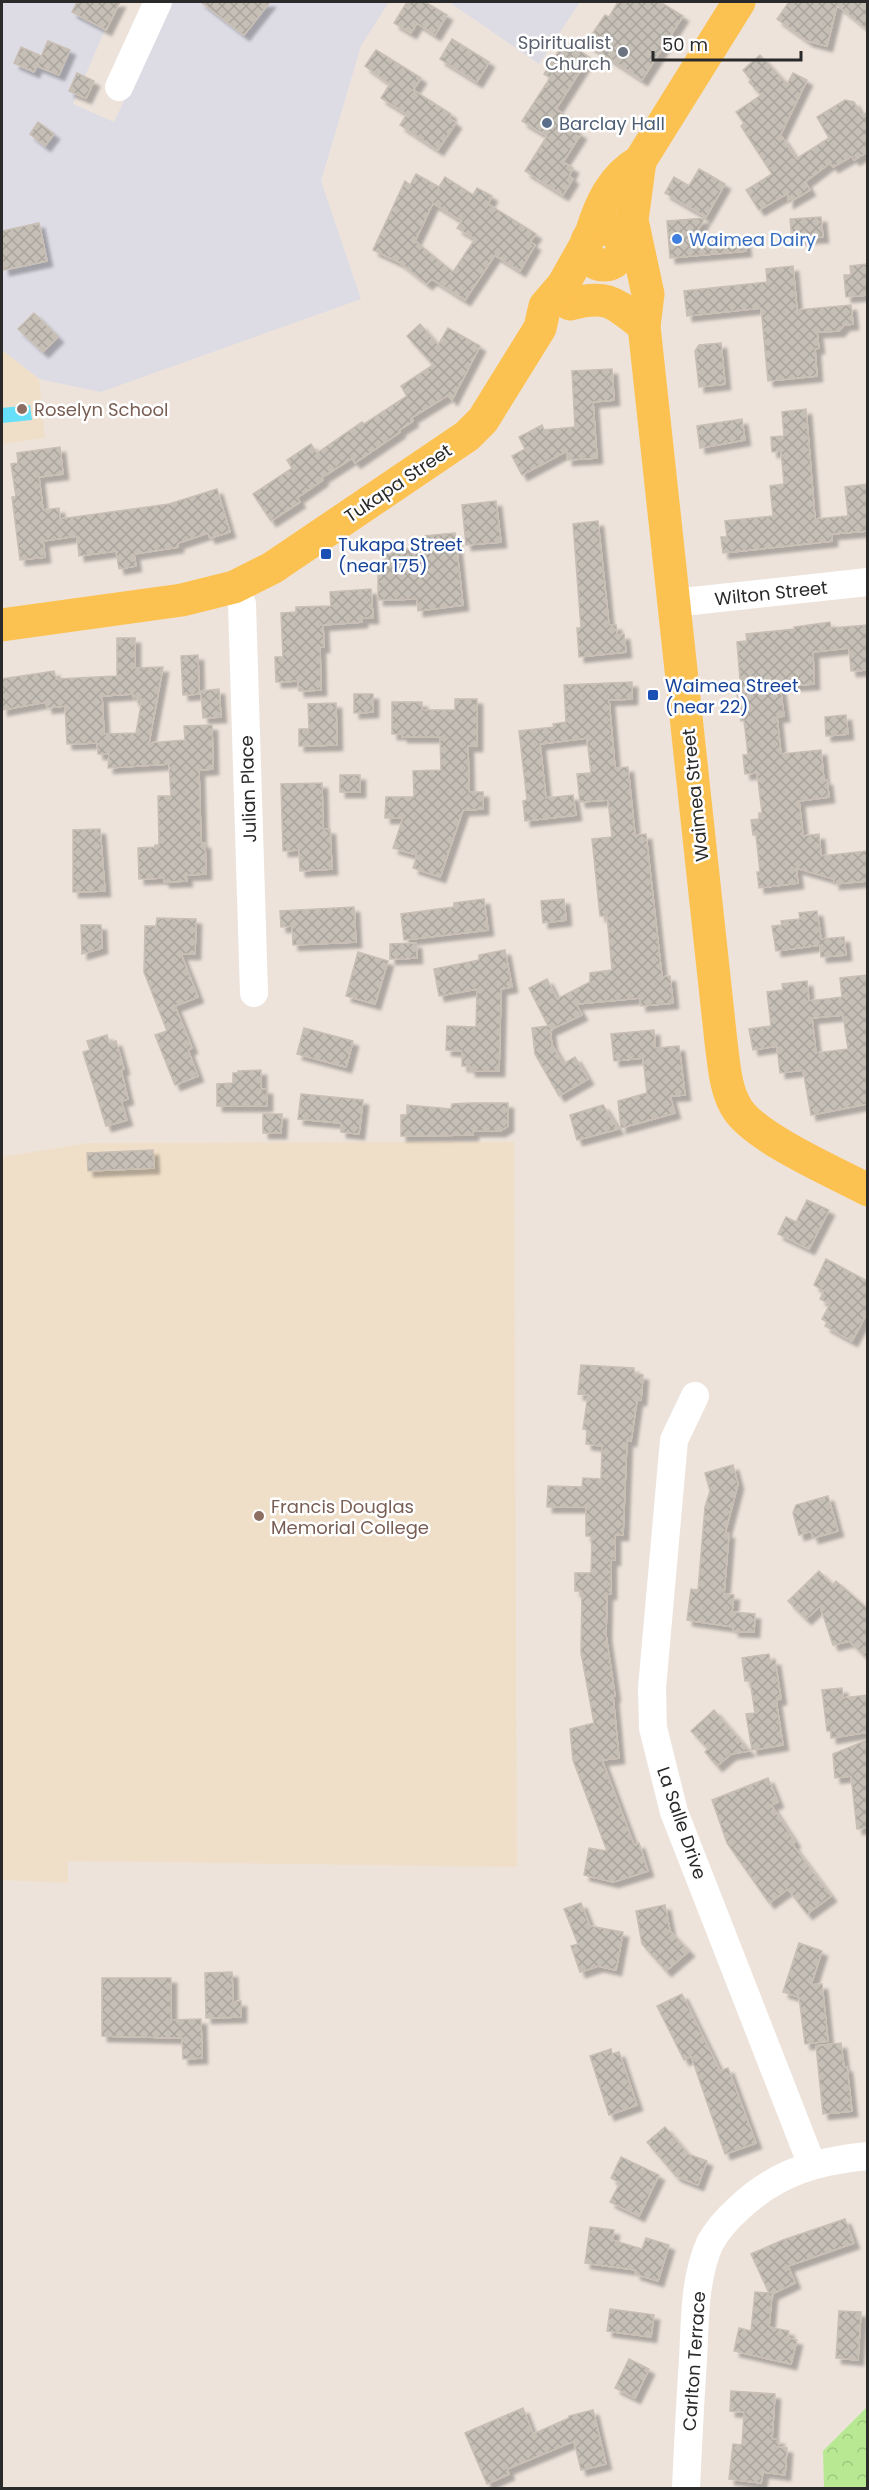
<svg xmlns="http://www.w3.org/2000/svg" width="869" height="2490" font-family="Poppins,sans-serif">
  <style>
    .industrial { fill: #dddce5 }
    .education { fill: #f0dfc8 }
    .forest { fill: url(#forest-crowns) }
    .water { fill: #65e0f8 }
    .building { fill: url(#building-cross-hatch); stroke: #c9bfb4; stroke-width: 1.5; fill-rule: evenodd; filter: url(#shadow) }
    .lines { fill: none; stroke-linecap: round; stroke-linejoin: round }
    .minor { stroke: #fff; stroke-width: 28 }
    .major { stroke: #fcc251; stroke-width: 33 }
    .worship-dot { fill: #6b7280; stroke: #fff; stroke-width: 2 }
    .service-dot { fill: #5c6f8a; stroke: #fff; stroke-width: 2 }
    .shop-dot { fill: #3f7fe0; stroke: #fff; stroke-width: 2 }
    .education-dot { fill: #8d6e63; stroke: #fff; stroke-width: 2 }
    .transit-dot { fill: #1a4fb4; stroke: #fff; stroke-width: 2 }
    .labels { text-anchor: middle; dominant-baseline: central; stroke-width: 5; stroke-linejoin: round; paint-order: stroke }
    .worship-label { font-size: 18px; fill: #5b616d; stroke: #fff; text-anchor: end }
    .service-label { font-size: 18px; fill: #4e5e75; stroke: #fff; text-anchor: start }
    .shop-label { font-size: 18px; fill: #366cbe; stroke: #fff; text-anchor: start }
    .education-label { font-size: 18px; fill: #785e54; stroke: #fff; text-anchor: start }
    .street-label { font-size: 18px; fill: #2a2a2a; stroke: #fff }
    .transit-label { font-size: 18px; fill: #164399; stroke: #fff; text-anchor: start }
  </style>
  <defs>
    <pattern id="forest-crowns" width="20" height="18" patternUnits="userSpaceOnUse" patternTransform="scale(1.5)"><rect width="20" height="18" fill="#b9e892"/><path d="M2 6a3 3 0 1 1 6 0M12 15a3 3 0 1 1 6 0" fill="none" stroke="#9fc77e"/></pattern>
    <pattern id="building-cross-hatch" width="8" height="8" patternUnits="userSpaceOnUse" patternTransform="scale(1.5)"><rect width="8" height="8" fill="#c5bfb6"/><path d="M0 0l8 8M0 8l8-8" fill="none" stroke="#a9a49d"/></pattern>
    <filter id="shadow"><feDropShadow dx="5.5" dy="5.5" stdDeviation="1.5" flood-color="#0004"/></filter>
  </defs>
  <rect width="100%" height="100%" fill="#ede3db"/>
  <g class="industrial">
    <polygon points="2,2 117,2 73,104 114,122 170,2 389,2 361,46 321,181 361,299 101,392 39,379 2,350"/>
    <polygon points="449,2 580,2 539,64"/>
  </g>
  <g class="education">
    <polygon points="2,350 39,379 45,438 2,444"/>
    <polygon points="514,1142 517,1867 68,1861 68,1883 2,1880 2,1157 87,1143"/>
  </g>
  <polygon class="forest" points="867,2407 867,2488 824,2488 823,2451"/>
  <polygon class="water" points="30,405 32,420 2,423 2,408"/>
  <g class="building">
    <polygon points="77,2 120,2 106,30 72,12"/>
    <polygon points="201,2 270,2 244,35"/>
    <polygon points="407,2 425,2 447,15 435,35 417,23 411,33 394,23"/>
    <polygon points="618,2 660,2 683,16 642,80 586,43 605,15 609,17"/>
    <polygon points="789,2 867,2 867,29 837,5 827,46 808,41 777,19"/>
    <polygon points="452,39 489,62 477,82 440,59"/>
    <polygon points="48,41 70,50 59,75 37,66"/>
    <polygon points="565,41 589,57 556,109 571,119 567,125 581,134 563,162 573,168 569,176 573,179 563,195 525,171 547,136 522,121 550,78 544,74"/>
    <polygon points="21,47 41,56 34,72 14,63"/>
    <polygon points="376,50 421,78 413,90 451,114 449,118 456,123 438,150 400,125 407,114 381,98 390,84 365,66"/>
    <polygon points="760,55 787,84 793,73 807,80 778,140 782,137 796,159 829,138 817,117 845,100 854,102 862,116 867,112 867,152 854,160 852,156 833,167 830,163 805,182 810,190 788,203 788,193 759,210 746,190 772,174 741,126 744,123 736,112 761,95 749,82 751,80 743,70"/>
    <polygon points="77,73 94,81 86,98 69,91"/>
    <polygon points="38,122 54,134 45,146 30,134"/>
    <polygon points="699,169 725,184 706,217 665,193 674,177 689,186"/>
    <path d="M 416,174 L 439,187 L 445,177 L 473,195 L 477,188 L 492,196 L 488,204 L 536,234 L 530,242 L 535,245 L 520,271 L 495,255 L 465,300 L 432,279 L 427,284 L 399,262 L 373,250 L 405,181 L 410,185 ZM 433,203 L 462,221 L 457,228 L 475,239 L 453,272 L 415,241 Z"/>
    <polygon points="821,217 823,237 792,239 790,219"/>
    <polygon points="705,218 691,242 744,236 746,251 670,258 667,221"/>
    <polygon points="39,223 47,261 4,270 2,258 2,231"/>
    <polygon points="867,264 867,295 846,297 844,275 851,275 850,266"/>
    <polygon points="793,266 797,310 851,305 853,324 844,325 839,331 817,332 819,348 815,349 817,376 768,381 761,308 687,316 684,291 767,282 766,269"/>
    <polygon points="34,313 58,337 43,352 18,329"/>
    <polygon points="420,324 438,345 448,328 480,346 452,400 448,395 411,418 413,421 399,430 400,432 355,463 352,458 321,478 323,480 297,498 300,502 271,521 253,494 292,468 287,460 311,444 317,453 362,422 364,424 407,396 401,386 433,365 407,336"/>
    <polygon points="721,343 725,384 699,387 695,351 699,345"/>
    <polygon points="612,369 614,400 593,402 597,458 567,460 567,451 522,475 512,456 525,449 519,437 542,425 544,430 575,427 572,371"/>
    <polygon points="806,409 815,519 848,516 845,487 867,484 867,531 832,534 832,541 723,553 721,537 727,537 725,521 773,516 770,486 784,484 781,451 772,452 771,437 784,436 782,412"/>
    <polygon points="742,419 745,440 700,448 697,426"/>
    <polygon points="60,447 63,474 39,477 43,510 59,508 60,519 169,504 217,489 230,532 210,538 208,533 178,543 178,547 134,554 136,566 119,569 116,551 79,556 77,536 43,541 45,557 20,560 12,497 16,497 11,464 18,463 17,453"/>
    <polygon points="496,501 501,542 466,545 462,505"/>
    <polygon points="598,521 609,625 616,625 617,635 624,634 626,652 579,657 577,628 581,628 573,524"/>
    <polygon points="455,533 463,605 418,611 417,599 378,600 378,566 383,565 383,549 425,549 424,536"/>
    <polygon points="371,589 373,618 362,618 362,622 323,625 324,647 320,647 321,690 299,691 298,681 276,682 275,657 283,657 281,613 296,612 296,607 331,606 330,592"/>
    <polygon points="830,622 831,628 867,625 867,670 851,671 849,648 813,652 814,684 780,686 784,716 777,717 781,754 821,750 824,781 827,780 829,797 799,801 803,836 819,834 821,856 867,851 867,881 834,884 834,879 796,868 798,883 759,888 757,872 760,872 756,835 753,835 751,820 759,819 759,813 762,813 757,773 745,774 743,755 748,755 744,720 741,721 739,712 737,693 741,692 737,642 747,641 746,634 795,629 794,627"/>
    <path d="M 117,638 L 135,638 L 135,668 L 163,667 L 149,743 L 185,740 L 184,726 L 212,725 L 213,769 L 199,770 L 201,843 L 205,843 L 206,874 L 186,875 L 187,881 L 164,882 L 164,878 L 139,879 L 138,848 L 155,847 L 155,845 L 159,845 L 158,796 L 171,796 L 169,764 L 108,768 L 109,754 L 98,754 L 97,743 L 67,744 L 65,706 L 47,708 L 46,702 L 2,710 L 2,679 L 54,671 L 56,679 L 117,676 ZM 133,694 L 134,700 L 142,699 L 136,733 L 104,734 L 102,696 Z"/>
    <polygon points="198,655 199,694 183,695 181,656"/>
    <polygon points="632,682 632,699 609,700 615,768 628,767 635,835 646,834 662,977 670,976 673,1003 641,1006 640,998 576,1004 582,1015 550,1030 552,1045 563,1064 575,1057 588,1079 559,1096 535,1054 532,1028 548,1026 529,988 547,979 557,999 590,982 590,973 612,970 607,916 600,916 592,839 612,837 608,800 580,802 577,774 591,773 587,738 540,744 546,798 573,795 576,815 525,821 523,801 527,800 519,731 554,727 553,724 566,722 564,685"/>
    <polygon points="219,689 221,717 203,718 201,691"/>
    <polygon points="354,694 373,694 373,712 354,713"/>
    <polygon points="455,699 477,699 477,746 468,746 469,792 483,792 483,809 463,810 440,877 413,868 417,855 393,848 403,818 385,818 386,797 414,797 413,771 441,770 440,737 402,737 402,734 392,734 392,702 422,702 422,710 455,710"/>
    <polygon points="336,703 337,745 299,746 299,729 309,729 308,704"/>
    <polygon points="846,715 848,734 826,736 825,717"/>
    <rect x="340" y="775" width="20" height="17"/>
    <polygon points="322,783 323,829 330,829 332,869 300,871 299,850 283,851 281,784"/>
    <polygon points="100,829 105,891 73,892 73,830"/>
    <polygon points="484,899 488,930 404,940 401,914 454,907 454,903"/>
    <polygon points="564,899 566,920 543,923 541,901"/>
    <polygon points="354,907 356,942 293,945 292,926 281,927 280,911"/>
    <polygon points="817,911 821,939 844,937 846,955 821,957 820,945 776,951 772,926 782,925 781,921 800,919 799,913"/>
    <polygon points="157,918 196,919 195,954 181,954 198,997 175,1006 192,1048 188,1050 198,1076 175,1085 155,1035 167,1031 144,972 145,926 156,926"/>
    <polygon points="81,925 101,925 102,948 82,954"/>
    <polygon points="416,943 417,958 390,959 390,944"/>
    <polygon points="505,950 512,987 501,989 499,1071 470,1071 470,1066 462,1066 462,1051 446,1050 447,1026 476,1027 477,989 439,996 434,969 479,960 479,955"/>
    <polygon points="358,952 388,961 375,1004 346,996"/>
    <path d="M 867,975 L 867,1104 L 811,1115 L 803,1070 L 780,1073 L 777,1046 L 753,1050 L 749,1029 L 771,1026 L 767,992 L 783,990 L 782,984 L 807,981 L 809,1001 L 842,997 L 840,978 ZM 843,1015 L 848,1049 L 816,1053 L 812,1018 Z"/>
    <polygon points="304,1028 353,1041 346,1067 297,1054"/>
    <polygon points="654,1030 655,1048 679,1046 685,1095 670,1096 675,1113 621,1128 618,1101 647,1093 643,1058 614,1061 611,1034"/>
    <polygon points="107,1035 109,1043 116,1041 124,1069 121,1070 128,1099 121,1101 127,1120 106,1126 83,1052 90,1050 87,1041"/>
    <polygon points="261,1070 261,1089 267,1089 267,1106 217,1106 217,1084 233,1083 233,1073 238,1073 238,1071"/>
    <polygon points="301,1094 363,1100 359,1134 341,1132 341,1123 298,1119"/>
    <polygon points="470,1103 508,1103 508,1126 500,1131 473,1131 473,1135 401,1136 401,1115 407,1115 407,1105 451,1109 452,1104"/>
    <polygon points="603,1105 618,1129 577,1140 570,1115"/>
    <polygon points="263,1114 282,1114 281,1133 263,1133"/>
    <polygon points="153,1150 154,1168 88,1171 87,1153"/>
    <polygon points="807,1200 829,1210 809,1249 778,1234 786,1217 796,1222"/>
    <polygon points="826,1259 867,1281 867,1313 852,1341 825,1326 827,1322 822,1319 830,1304 820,1299 824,1291 814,1285"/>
    <polygon points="581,1365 634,1368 634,1374 643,1375 641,1400 637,1400 631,1441 627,1440 623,1535 615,1535 615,1560 611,1560 611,1594 607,1594 606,1635 615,1696 613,1696 619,1758 602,1760 634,1845 639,1843 648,1871 613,1882 584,1875 589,1848 607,1851 573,1760 570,1729 594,1723 581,1653 582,1591 575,1591 575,1573 591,1573 592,1536 586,1536 586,1507 547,1507 548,1486 582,1487 583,1478 601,1479 602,1446 586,1444 587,1430 583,1429 588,1395 578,1394"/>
    <polygon points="733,1465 738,1484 725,1533 729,1533 724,1594 734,1595 732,1612 755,1614 754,1632 733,1631 734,1627 687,1620 691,1589 698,1590 705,1507 710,1491 705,1473"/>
    <polygon points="828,1496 838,1531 813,1538 811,1531 799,1535 793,1513 796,1505"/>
    <polygon points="819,1571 833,1585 836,1581 867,1608 867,1658 849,1641 833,1645 820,1606 806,1619 788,1601"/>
    <polygon points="769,1654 770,1661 775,1660 781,1699 776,1700 783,1745 752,1750 746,1714 755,1713 750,1681 745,1681 742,1658"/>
    <polygon points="842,1688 843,1698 867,1695 867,1732 831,1738 831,1731 827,1731 822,1690"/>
    <polygon points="714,1710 749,1751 731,1754 717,1766 705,1752 708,1749 691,1731"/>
    <polygon points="867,1740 867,1828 857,1829 851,1776 835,1778 833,1754"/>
    <polygon points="768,1778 778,1802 771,1805 795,1842 792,1844 831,1896 807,1914 788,1889 769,1903 727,1843 712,1800"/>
    <polygon points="581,1903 590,1926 623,1932 616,1970 598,1966 580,1972 571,1946 578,1944 564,1909"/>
    <polygon points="665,1905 670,1931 689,1951 666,1971 642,1944 636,1911"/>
    <polygon points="799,1943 822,1951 811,1985 822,1984 828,2041 805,2044 799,1997 783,1992"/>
    <polygon points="232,1972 233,2002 241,2001 241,2017 206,2018 205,1973"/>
    <polygon points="102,1978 171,1978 171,2020 201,2019 202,2058 183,2059 182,2038 102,2036"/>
    <polygon points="682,1994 720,2071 728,2068 756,2143 725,2154 691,2056 684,2060 657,2006"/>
    <polygon points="841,2043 844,2067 847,2067 852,2111 823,2114 816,2046"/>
    <polygon points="611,2049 612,2054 619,2052 637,2105 609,2115 590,2056"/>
    <polygon points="665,2127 688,2154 707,2161 698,2185 676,2176 647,2142"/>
    <polygon points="621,2157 659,2175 639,2216 610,2202 620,2183 611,2178"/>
    <polygon points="845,2219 854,2243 788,2266 795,2283 772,2294 769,2327 789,2331 787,2338 797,2340 791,2364 734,2351 739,2328 751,2331 755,2292 769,2293 751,2254 783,2240"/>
    <polygon points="590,2227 614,2230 612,2240 642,2249 646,2238 669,2245 658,2281 635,2274 636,2270 585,2263"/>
    <polygon points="610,2309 654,2315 651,2337 607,2331"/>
    <polygon points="839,2311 861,2312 858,2360 836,2358"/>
    <polygon points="629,2359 649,2369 635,2398 615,2388"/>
    <polygon points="731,2391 775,2394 772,2439 779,2439 778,2447 787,2448 785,2475 763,2472 761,2483 729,2479 733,2444 742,2445 744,2412 730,2411"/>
    <polygon points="523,2408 533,2434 569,2418 569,2416 593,2410 606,2464 581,2470 574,2441 507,2469 509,2474 487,2484 465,2433"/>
  </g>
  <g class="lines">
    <g class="minor">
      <polyline points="119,87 158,2"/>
      <polyline points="234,587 242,604 254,993"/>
      <polyline points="674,603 868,582"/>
      <polyline points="695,1396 674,1440 652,1688 653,1728 674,1812 812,2165"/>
      <path d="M 686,2488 C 688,2446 690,2403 693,2360 C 695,2323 694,2278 710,2243 C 717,2230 728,2218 739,2208 C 777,2172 817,2161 868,2156"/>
    </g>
    <g class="major">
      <path d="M 640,161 L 632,220 L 648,294 L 644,326 L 721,1042 C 724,1064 725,1091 738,1110 C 758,1139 834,1172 868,1190"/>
      <circle cx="604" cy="247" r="18"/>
      <path d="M 591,234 C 600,204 612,177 640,161 L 739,2"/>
      <path d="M 570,304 C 609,294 614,303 644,326"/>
      <polyline points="2,625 182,600 234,587 272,568 467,436 483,420 540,328 545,306 563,285 585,246"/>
    </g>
  </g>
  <circle class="worship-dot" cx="623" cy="52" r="6"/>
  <circle class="service-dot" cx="547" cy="123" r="6"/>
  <circle class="shop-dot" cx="677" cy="239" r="6"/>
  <g class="education-dot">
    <circle cx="22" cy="409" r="6"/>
    <circle cx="259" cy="1516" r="6"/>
  </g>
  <g class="transit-dot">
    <rect x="320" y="548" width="12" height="12" rx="3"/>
    <rect x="647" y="689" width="12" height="12" rx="3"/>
  </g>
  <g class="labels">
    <g class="worship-label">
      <text x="611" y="42">Spiritualist<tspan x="611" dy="21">Church</tspan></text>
    </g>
    <g class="service-label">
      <text x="559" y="123">Barclay Hall</text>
    </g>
    <g class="shop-label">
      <text x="689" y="239">Waimea Dairy</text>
    </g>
    <g class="education-label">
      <text x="34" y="409">Roselyn School</text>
      <text x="271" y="1506">Francis Douglas<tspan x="271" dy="21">Memorial College</tspan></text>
    </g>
    <g class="street-label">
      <text transform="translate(398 483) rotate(-34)">Tukapa Street</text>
      <text transform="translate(771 593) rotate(-6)">Wilton Street</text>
      <text transform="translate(248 789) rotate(-92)">Julian Place</text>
      <text transform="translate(695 795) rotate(-96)">Waimea Street</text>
      <text transform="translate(682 1823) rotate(71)">La Salle Drive</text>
      <text transform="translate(694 2361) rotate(-86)">Carlton Terrace</text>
    </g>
    <g class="transit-label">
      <text x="338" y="544">Tukapa Street<tspan x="338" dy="21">(near 175)</tspan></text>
      <text x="665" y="685">Waimea Street<tspan x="665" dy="21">(near 22)</tspan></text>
    </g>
  </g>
  <rect width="869" height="2490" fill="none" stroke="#2a2a2a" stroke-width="6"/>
  <path d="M653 51v9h148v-9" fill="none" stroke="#2a2a2a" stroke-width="3"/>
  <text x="662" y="51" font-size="18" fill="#2a2a2a" stroke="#ffffff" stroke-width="4.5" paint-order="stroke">50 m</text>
</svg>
